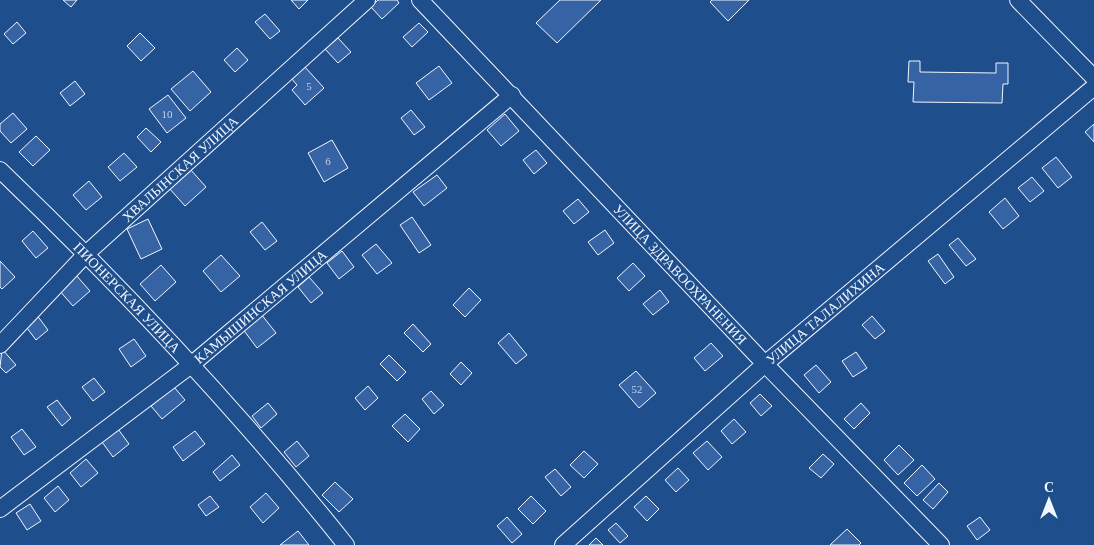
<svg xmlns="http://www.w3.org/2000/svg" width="1094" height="545" font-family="'Times New Roman',serif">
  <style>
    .building { fill: #3563a3; stroke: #f2f6ff }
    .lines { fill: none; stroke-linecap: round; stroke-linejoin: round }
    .minor-casing { stroke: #f2f6ff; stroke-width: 18 }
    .minor { stroke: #1f4e8c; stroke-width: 16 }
    .labels { text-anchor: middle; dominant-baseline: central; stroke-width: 4; stroke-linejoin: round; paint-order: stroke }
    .number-label { font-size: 11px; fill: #c3d1e8 }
    .street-label { font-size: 14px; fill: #f2f6ff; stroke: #1f4e8c }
  </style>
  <rect width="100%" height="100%" fill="#1f4e8c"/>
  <g class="building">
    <polygon points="63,0 77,0 71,7"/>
    <polygon points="291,0 308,0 299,9"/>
    <polygon points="378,0 397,0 399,3 382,19 371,7"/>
    <polygon points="560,0 601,0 557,43 536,23"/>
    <polygon points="712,0 749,0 728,21 710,2"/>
    <polygon points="265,14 280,31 270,39 255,22"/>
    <polygon points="17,22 26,33 13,44 4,34"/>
    <polygon points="419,23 428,32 412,47 403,37"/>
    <polygon points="140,33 155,48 141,61 127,46"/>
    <polygon points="338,38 351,52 338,63 325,49"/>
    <polygon points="237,48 248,60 235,72 224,60"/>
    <polygon points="909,61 920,61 920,72 996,73 996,63 1008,63 1008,84 1003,84 1002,103 913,102 914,82 908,82"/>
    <polygon points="304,66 324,88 305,105 292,90 297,85 291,78"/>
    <polygon points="439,66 452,83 429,100 416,83"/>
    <polygon points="193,71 211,92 190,111 171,89"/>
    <polygon points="75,81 85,94 70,106 60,93"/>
    <polygon points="168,95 186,118 167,133 149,109"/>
    <polygon points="411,110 425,127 414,135 401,118"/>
    <polygon points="13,113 27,129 11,143 0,131 0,124"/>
    <polygon points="505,114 519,131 501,146 487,130"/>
    <polygon points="1094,124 1094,142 1085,132"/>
    <polygon points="146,128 161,142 151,152 137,137"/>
    <polygon points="36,136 50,150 33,166 19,152"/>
    <polygon points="332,140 348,168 324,182 308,153"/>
    <polygon points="536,150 547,163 534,174 523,160"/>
    <polygon points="124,153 137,167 120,181 108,167"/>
    <polygon points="1056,157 1072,177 1058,188 1042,168"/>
    <polygon points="190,169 206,187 185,206 169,188"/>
    <polygon points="437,175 447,188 424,206 413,192"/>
    <polygon points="1032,177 1044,191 1030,202 1018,188"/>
    <polygon points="89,181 102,197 86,210 73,195"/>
    <polygon points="1005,198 1019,216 1003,229 989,212"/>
    <polygon points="578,199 589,212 574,224 563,211"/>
    <polygon points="412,217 431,245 419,253 400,225"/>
    <polygon points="148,219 162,249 141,259 127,229"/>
    <polygon points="262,222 277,241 265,250 250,232"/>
    <polygon points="605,230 614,243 598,255 588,242"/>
    <polygon points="33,231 48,248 36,258 22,241"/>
    <polygon points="958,238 976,259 966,266 949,245"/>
    <polygon points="376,244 392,263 377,274 362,255"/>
    <polygon points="342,251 354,267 339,279 327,263"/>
    <polygon points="938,254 954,277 945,284 928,261"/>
    <polygon points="221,255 240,276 221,292 203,271"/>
    <polygon points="0,261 15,277 2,289 0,287"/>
    <polygon points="633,263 645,276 629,291 617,278"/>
    <polygon points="161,265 176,282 155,301 140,284"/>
    <polygon points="75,274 90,291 73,306 58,289"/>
    <polygon points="309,277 323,293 311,303 298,287"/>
    <polygon points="469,288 481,300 465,317 453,305"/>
    <polygon points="660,290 669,302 653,315 643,304"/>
    <polygon points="36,314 48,330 36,340 24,324"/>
    <polygon points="261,314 276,333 257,348 242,328"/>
    <polygon points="872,316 885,331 875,339 862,325"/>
    <polygon points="413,324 431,344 423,352 404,333"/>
    <polygon points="509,333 527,355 516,364 498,343"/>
    <polygon points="134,339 146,356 131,367 119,349"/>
    <polygon points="711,343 723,356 705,371 694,358"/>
    <polygon points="2,349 16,365 6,373 0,367"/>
    <polygon points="856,352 867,368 853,377 842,361"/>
    <polygon points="389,355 406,372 397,381 380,364"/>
    <polygon points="461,362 472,373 461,385 450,374"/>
    <polygon points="816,365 831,382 819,393 804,375"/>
    <polygon points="636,371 656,393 639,408 619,385"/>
    <polygon points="94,378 105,392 93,401 82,387"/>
    <polygon points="368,386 378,398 365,410 355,398"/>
    <polygon points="174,387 185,400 162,419 151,406"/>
    <polygon points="431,391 444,405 434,414 422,399"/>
    <polygon points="760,394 772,406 761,416 750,403"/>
    <polygon points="57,400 71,418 62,426 47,407"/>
    <polygon points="268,403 277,414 261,428 252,416"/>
    <polygon points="861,403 870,413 854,429 844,419"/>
    <polygon points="405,414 420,429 408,442 392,426"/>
    <polygon points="734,419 746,432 732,444 721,431"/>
    <polygon points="22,429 36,447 24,455 11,437"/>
    <polygon points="118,429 129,444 113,457 102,442"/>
    <polygon points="195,431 205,444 183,461 173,447"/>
    <polygon points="297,441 309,456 296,467 284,452"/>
    <polygon points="707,441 722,457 708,470 693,453"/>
    <polygon points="899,445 914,460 898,475 884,460"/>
    <polygon points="584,451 598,464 584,478 570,465"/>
    <polygon points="823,454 834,464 821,478 809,468"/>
    <polygon points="232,455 240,465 220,481 213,472"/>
    <polygon points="86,459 98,473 81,487 70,473"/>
    <polygon points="922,465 935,479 917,496 904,483"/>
    <polygon points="678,468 689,480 676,492 665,480"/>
    <polygon points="555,469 571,487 561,496 545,477"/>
    <polygon points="335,482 353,499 339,512 322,495"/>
    <polygon points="939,483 948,492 933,509 923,500"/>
    <polygon points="58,486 69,500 55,512 44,498"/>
    <polygon points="266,493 279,508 263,523 250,507"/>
    <polygon points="210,496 219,507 206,516 198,505"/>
    <polygon points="531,496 546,511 533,524 518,509"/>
    <polygon points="646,496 659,509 647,521 634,507"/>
    <polygon points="30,504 41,521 27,530 16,513"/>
    <polygon points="507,517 522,534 512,543 497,526"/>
    <polygon points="980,517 990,530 977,540 967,526"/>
    <polygon points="616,523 628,536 620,543 608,530"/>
    <polygon points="847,529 861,543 859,545 830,545"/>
    <polygon points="298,531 309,545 280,545"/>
    <polygon points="596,538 603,545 589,545"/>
  </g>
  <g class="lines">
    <g class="minor-casing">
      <g id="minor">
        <path id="s1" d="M 420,0 L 765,364 L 941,545"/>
        <polyline points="1018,0 1094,78"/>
        <path id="s2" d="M 0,170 C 123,288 240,412 346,545"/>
        <path id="s3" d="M 0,345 L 87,253 L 367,0"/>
        <path id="s4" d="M 0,509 L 191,365 L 512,95"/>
        <path id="s5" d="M 563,545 L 765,364 L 1094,87"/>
      </g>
    </g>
    <use href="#minor" class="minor"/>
  </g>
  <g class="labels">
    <g class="number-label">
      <text x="309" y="86">5</text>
      <text x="167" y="114">10</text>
      <text x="328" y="161">6</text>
      <text x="637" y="389">52</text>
    </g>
    <g class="street-label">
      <text stroke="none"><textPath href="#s3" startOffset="252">ХВАЛЫНСКАЯ УЛИЦА</textPath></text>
      <text stroke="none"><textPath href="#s1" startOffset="378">УЛИЦА ЗДРАВООХРАНЕНИЯ</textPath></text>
      <text stroke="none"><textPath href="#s2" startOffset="180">ПИОНЕРСКАЯ УЛИЦА</textPath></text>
      <text stroke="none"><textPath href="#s4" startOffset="330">КАМЫШИНСКАЯ УЛИЦА</textPath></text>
      <text stroke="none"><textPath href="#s5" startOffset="350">УЛИЦА ТАЛАЛИХИНА</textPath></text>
    </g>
  </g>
  <g transform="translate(1049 500)" stroke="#1f4e8c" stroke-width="4" paint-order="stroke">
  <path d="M0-4L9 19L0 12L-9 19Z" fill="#f2f6ff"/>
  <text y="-8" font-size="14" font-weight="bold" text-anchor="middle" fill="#f2f6ff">С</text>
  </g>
</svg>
